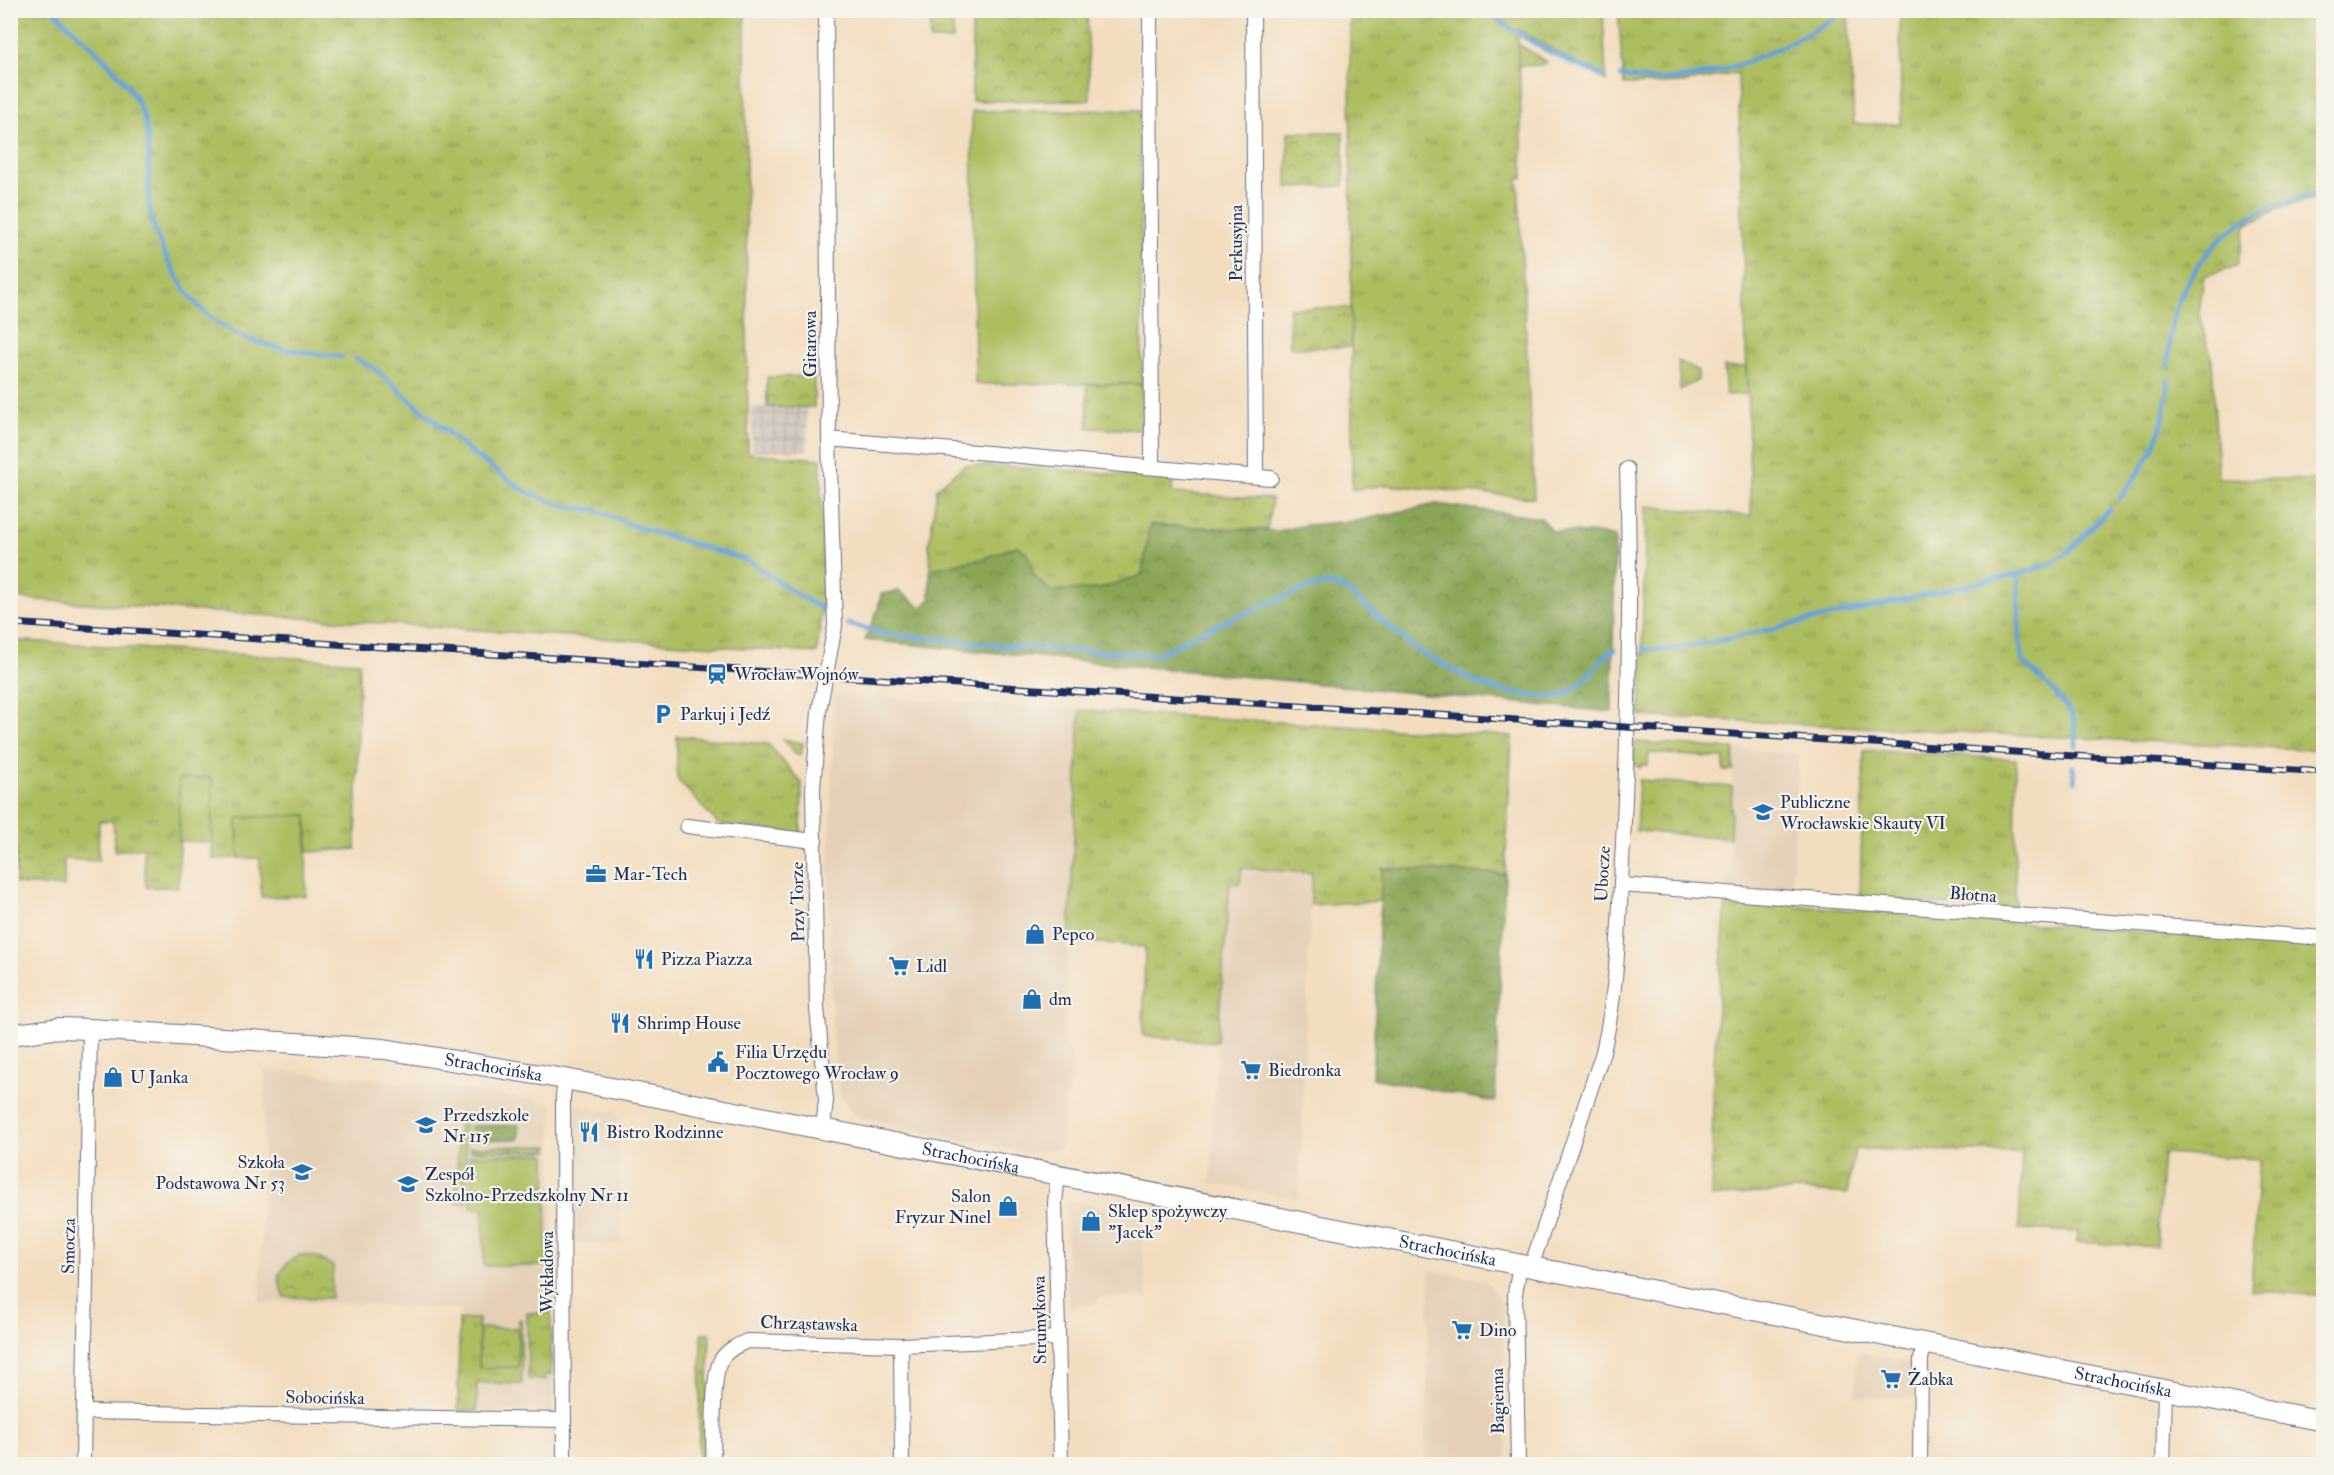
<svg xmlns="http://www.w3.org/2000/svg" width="2334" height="1475" font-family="'IM FELL Double Pica',serif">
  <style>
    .built { fill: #e5d0b7 }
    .industrial { fill: url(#industrial-grid) }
    .grass { fill: url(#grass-tufts); stroke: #647660; stroke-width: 1.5 }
    .forest { fill: url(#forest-crowns); stroke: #526a5a; stroke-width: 1.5 }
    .park { fill: url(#park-crowns); stroke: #647660; stroke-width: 1.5 }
    .garden { fill: #adbe61; stroke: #647660; stroke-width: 1.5 }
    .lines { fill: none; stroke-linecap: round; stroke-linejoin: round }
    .stream { stroke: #63a1d5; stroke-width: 5 }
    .street-casing { stroke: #676c80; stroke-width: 16 }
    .secondary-casing { stroke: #676c80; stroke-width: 22 }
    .street { stroke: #fff; stroke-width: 14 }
    .secondary { stroke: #fff; stroke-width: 20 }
    .rail-casing { stroke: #1b2f5e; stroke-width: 7 }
    .rail { stroke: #f7f3e8; stroke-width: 4.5; stroke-dasharray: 14; stroke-linecap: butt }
    .labels { text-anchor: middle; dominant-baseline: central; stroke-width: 4.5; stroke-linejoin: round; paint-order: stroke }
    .street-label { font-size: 18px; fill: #1b2f5e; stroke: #f7f3e8 }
    .poi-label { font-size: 18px; fill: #1b2f5e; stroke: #f7f3e8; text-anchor: start }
  </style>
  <defs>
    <pattern id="industrial-grid" width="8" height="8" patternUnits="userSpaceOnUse" patternTransform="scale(1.5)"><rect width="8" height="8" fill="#ccc2b9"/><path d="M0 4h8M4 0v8" fill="none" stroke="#afa7a1"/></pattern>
    <pattern id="grass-tufts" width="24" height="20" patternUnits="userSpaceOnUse" patternTransform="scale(1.5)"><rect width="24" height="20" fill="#adbe61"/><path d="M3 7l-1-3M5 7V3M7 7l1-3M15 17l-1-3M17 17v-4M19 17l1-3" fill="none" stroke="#8c9b53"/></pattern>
    <pattern id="forest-crowns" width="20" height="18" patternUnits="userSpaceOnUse" patternTransform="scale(1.5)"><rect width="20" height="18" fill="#8aa557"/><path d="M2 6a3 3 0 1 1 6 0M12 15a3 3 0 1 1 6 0" fill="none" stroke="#70874b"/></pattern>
    <pattern id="park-crowns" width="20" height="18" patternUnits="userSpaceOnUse" patternTransform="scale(1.5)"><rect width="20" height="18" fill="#adbe61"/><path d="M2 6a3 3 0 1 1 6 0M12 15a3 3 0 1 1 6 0" fill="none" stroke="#8c9b53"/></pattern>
  </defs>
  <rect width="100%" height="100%" fill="#f7f3e8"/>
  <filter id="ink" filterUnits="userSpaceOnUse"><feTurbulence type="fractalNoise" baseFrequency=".0167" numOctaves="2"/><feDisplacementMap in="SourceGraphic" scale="12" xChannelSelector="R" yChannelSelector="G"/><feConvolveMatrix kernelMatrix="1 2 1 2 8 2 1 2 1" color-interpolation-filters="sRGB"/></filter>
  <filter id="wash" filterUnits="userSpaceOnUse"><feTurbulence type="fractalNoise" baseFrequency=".008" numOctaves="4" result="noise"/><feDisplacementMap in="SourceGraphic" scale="24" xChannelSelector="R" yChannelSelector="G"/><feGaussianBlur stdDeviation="1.35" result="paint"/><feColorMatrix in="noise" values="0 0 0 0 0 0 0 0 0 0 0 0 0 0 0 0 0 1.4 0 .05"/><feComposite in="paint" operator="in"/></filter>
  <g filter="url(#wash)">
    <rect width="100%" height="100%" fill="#f3ddbf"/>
    <g class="built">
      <polygon points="834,695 1080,710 1063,1045 1072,1056 1060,1150 1025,1152 996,1147 856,1116 840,1096 832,1032 829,876"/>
      <polygon points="1734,749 1799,754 1791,892 1728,888"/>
      <polygon points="1242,868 1312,873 1299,1199 1211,1183 1217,1041 1230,884"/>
      <polygon points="265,1069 438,1086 552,1103 553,1412 458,1411 459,1310 331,1303 260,1303"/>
      <polygon points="575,1105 617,1113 621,1244 576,1244"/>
      <polygon points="1066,1200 1140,1214 1147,1297 1103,1297 1090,1305 1069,1305 1067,1285"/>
      <polygon points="1430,1270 1487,1281 1503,1305 1507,1464 1425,1464"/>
      <polygon points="1857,1352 1914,1363 1914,1398 1855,1397"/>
    </g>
    <polygon class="industrial" points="752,407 807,407 807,450 752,451"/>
    <g class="grass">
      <polygon points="1731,10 1739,15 1769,10 1855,11 1848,14 1854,124 1901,124 1900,11 2323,11 2323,196 2280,208 2246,225 2237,266 2204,276 2199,315 2212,360 2218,478 2323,480 2323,750 1640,716 1646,506 1751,516 1738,73 1682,83 1624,85 1618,11"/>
      <polygon points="10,11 745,11 748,453 821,459 823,598 817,653 11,598"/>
      <polygon points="1350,11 1603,11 1606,81 1518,29 1523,178 1518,178 1534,498 1385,485 1352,490"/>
      <polygon points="1678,361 1698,371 1698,380 1680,390"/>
      <polygon points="1142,384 1142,430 1088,428 1087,385"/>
      <polygon points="965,465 1040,468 1173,479 1172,493 1272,499 1267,530 1150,525 1142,575 1099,589 1051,591 1035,577 1027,553 1017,546 982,559 931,569 929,544 937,488"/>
      <polygon points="10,640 359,662 356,849 308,852 307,815 237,818 239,858 212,859 212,778 180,779 179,887 146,887 143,847 115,851 113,821 99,821 98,861 64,859 64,887 16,884 16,843 10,843"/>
      <polygon points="1080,710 1512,736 1505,874 1383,868 1381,901 1311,905 1312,873 1242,868 1240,883 1230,884 1217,1042 1143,1036 1145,947 1069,940"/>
      <polygon points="677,736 768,744 802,783 801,834 718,824 677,779"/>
      <polygon points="782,739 803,743 801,755 796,754"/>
      <polygon points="1635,742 1734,749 1733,771 1724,771 1724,758 1649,753 1648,765 1641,765 1640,768 1633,763"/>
      <polygon points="1864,750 2016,759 2015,910 1860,898"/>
      <polygon points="1639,780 1732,787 1730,838 1636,831"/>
      <polygon points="1726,900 2323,946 2323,1296 2251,1290 2259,1159 2163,1153 2156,1247 2077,1242 2078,1232 2019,1229 2022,1152 1855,1149 1847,1194 1799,1190 1711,1197 1714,1061"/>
      <polygon points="459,1125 465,1125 467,1203 456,1203"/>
      <polygon points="549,1146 549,1151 470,1151 470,1147"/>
      <polygon points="547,1304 551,1304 551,1375 546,1375 546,1380 528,1379 527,1313 547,1313"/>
      <polygon points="459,1319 479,1319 479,1367 518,1367 518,1320 521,1319 522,1384 477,1383 477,1411 458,1411"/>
      <polygon points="702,1333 710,1333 705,1464 698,1464"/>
    </g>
    <g class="forest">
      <polygon points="1436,504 1541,518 1552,531 1603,534 1615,537 1612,712 865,640 878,609 881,594 899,591 921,607 930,600 930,569 982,559 1017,546 1027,553 1035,577 1051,591 1099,589 1142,575 1150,525 1277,531 1307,525 1356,521"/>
      <polygon points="1382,868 1505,874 1495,1102 1372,1078"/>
      <polygon points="519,1125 519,1139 470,1140 470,1126"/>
    </g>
    <g class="park">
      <polygon points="972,11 1087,11 1090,100 972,101"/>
      <rect x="930" y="18" width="23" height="22"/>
      <polygon points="1518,44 1547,62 1543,65 1518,66"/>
      <polygon points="1288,132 1343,132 1344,186 1287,188"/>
      <polygon points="1289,308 1351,308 1351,347 1290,348"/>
      <polygon points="1724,367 1746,367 1747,394 1726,395"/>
      <polygon points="814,376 814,407 767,407 767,377"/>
      <polygon points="300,1255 316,1257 333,1266 331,1298 284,1297 278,1276 287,1263"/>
      <polygon points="479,1328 518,1328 518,1367 479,1368"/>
    </g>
    <g class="garden">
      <polygon points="1140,110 1142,384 975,384 972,111"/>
      <polygon points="212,778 212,842 179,841 179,779"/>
      <polygon points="307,815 306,896 261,897 260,858 239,858 237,818"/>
      <polygon points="546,1154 547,1266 484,1266 483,1208 471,1208 470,1155"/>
    </g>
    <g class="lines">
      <g class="stream">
        <path d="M 1483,10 C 1521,36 1560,61 1603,75"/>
        <path d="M 55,12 C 81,38 118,67 136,99 C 156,133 145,174 150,211 C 153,230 162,249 171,266 C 210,342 265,348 342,357"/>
        <path d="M 1621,76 C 1696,92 1779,53 1840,14"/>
        <polyline points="356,359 374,368 475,456 525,491 563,506 595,510 634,526 749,561 798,595 824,610"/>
        <path d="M 2168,366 C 2169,353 2169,338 2172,325 C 2181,280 2212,239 2252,216 C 2273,203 2299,198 2323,192"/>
        <path d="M 2119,499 C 2152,457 2165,434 2168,380"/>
        <polyline points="2018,574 2019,637 2023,662 2053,690 2072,715 2075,724 2076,746"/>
        <polyline points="848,624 887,634 1008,646 1156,655 1205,630 1303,589 1328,584 1345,589 1417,650 1481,685 1511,693 1542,697 1557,696 1567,693 1579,685 1607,654 1615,650"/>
        <polyline points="1643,649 1667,650 1718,641 2018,574 2051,564 2069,551 2110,508"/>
        <polyline points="2073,767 2075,781"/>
      </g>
    </g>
  </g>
  <g filter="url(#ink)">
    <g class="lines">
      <g class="street-casing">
        <g id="street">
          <polyline points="1150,10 1152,466"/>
          <polyline points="1253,10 1256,476"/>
          <polyline points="829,439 1271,478"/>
          <polyline points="687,826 815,841"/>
          <polyline points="1621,885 2324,938"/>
          <polyline points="823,1129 826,1100 817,1008 813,789 819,711 835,626 829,439 826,10"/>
          <polyline points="1058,1175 1055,1202 1061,1464"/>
          <path d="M 1531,1267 L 1603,1052 C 1619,984 1619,913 1623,843 C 1629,719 1631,594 1627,469"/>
          <polyline points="901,1345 902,1464"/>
          <polyline points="85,1412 564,1420"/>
          <polyline points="83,1464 90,1029"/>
          <polyline points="564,1464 563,1097 565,1079"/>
          <path d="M 713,1464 C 714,1443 711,1376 721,1360 C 727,1350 736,1346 747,1341 L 901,1345 L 1058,1338"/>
          <polyline points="1518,1464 1515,1294 1520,1265"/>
          <polyline points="1920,1464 1921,1360 1924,1343"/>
          <polyline points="2163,1464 2165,1391"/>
        </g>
      </g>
      <g class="secondary-casing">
        <g id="secondary">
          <path id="s1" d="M 10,1035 L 60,1028 L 90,1029 L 384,1049 L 565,1079 L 2324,1421"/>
        </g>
      </g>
      <use href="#street" class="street"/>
      <use href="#secondary" class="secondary"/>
      <g class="rail-casing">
        <polyline id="rail" points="10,623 2324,772"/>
      </g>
      <use href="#rail" class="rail"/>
    </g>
  </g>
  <defs>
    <g id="station-bare" transform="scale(1.62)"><path d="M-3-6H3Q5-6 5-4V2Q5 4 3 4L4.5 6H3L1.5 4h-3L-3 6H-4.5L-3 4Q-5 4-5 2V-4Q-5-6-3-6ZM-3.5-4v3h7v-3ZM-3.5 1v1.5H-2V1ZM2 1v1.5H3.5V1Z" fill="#1f6fb2" stroke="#f7f3e8" stroke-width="2.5" paint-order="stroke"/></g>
    <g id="parking-bare" transform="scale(1.62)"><path d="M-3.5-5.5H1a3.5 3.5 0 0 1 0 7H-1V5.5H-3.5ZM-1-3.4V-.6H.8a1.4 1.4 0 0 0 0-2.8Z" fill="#1f6fb2" stroke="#f7f3e8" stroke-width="2.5" paint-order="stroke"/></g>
    <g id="school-bare" transform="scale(1.62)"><path d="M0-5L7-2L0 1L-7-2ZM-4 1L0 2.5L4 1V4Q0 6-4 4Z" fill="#1f6fb2" stroke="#f7f3e8" stroke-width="2.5" paint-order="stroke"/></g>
    <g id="office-bare" transform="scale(1.62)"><path d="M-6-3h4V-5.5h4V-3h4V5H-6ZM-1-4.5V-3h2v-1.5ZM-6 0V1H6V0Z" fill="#1f6fb2" stroke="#f7f3e8" stroke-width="2.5" paint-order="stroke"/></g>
    <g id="shop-bare" transform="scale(1.62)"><path d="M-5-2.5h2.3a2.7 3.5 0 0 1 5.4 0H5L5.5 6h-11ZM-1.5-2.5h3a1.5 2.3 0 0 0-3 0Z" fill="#1f6fb2" stroke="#f7f3e8" stroke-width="2.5" paint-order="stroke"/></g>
    <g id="restaurant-bare" transform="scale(1.62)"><path d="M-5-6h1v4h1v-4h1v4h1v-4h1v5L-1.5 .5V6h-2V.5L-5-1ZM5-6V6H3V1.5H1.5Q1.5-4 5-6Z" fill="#1f6fb2" stroke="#f7f3e8" stroke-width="2.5" paint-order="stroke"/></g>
    <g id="supermarket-bare" transform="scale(1.62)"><path d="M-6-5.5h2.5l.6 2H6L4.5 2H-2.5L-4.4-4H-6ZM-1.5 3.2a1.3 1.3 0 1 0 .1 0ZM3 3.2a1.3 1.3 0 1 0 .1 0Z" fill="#1f6fb2" stroke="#f7f3e8" stroke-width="2.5" paint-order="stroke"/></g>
    <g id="civic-bare" transform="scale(1.62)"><path d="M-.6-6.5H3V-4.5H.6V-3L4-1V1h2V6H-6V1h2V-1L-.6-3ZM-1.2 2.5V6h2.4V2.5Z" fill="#1f6fb2" stroke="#f7f3e8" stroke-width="2.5" paint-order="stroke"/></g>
  </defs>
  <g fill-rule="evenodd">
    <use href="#station-bare" x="717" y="674"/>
    <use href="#parking-bare" x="663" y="714"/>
    <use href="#school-bare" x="1763" y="812"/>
    <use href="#office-bare" x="596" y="874"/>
    <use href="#shop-bare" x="1035" y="934"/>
    <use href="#restaurant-bare" x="644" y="959"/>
    <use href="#supermarket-bare" x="899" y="966"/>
    <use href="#shop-bare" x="1032" y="999"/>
    <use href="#restaurant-bare" x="620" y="1023"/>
    <use href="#civic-bare" x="718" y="1062"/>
    <use href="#supermarket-bare" x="1251" y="1070"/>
    <use href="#shop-bare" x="113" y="1077"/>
    <use href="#school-bare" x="426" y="1125"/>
    <use href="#restaurant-bare" x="589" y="1132"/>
    <use href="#school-bare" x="302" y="1172"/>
    <use href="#school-bare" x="408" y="1184"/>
    <use href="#shop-bare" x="1008" y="1206"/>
    <use href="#shop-bare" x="1091" y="1221"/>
    <use href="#supermarket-bare" x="1462" y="1330"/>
    <use href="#supermarket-bare" x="1891" y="1379"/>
  </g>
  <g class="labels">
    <g class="street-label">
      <text transform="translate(1236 243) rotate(-90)">Perkusyjna</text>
      <text transform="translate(810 344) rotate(-90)">Gitarowa</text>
      <text transform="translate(1603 874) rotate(-87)">Ubocze</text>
      <text transform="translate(1973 895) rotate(4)">Błotna</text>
      <text transform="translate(798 902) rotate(-91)">Przy Torze</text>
      <text stroke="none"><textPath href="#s1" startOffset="486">Strachocińska</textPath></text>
      <text stroke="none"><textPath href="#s1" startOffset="972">Strachocińska</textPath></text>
      <text transform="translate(69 1246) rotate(-89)">Smocza</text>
      <text stroke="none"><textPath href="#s1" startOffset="1458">Strachocińska</textPath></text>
      <text transform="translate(547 1272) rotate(-90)">Wykładowa</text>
      <text transform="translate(1040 1320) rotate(-91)">Strumykowa</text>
      <text transform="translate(809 1324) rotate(2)">Chrząstawska</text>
      <text stroke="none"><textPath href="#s1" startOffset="2146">Strachocińska</textPath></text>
      <text transform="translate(325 1398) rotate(1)">Sobocińska</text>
      <text transform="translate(1498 1401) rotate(-91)">Bagienna</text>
    </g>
    <g class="poi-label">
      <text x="734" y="674">Wrocław Wojnów</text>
      <text x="680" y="714">Parkuj i Jedź</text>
      <text x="1780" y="802">Publiczne<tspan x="1780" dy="21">Wrocławskie Skauty VI</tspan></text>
      <text x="613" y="874">Mar-Tech</text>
      <text x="1052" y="934">Pepco</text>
      <text x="661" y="959">Pizza Piazza</text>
      <text x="916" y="966">Lidl</text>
      <text x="1049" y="999">dm</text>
      <text x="637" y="1023">Shrimp House</text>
      <text x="735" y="1052">Filia Urzędu<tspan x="735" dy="21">Pocztowego Wrocław 9</tspan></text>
      <text x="1268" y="1070">Biedronka</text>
      <text x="130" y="1077">U Janka</text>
      <text x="443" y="1115">Przedszkole<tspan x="443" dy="21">Nr 115</tspan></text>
      <text x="606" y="1132">Bistro Rodzinne</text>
      <text x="285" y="1162" text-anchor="end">Szkoła<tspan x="285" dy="21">Podstawowa Nr 53</tspan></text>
      <text x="425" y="1174">Zespół<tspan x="425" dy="21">Szkolno-Przedszkolny Nr 11</tspan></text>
      <text x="991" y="1196" text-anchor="end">Salon<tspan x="991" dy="21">Fryzur Ninel</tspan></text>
      <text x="1108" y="1211">Sklep spożywczy<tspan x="1108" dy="21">"Jacek"</tspan></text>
      <text x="1479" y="1330">Dino</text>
      <text x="1908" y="1379">Żabka</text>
    </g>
  </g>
  <rect width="2334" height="1475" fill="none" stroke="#f7f3e8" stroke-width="36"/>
</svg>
